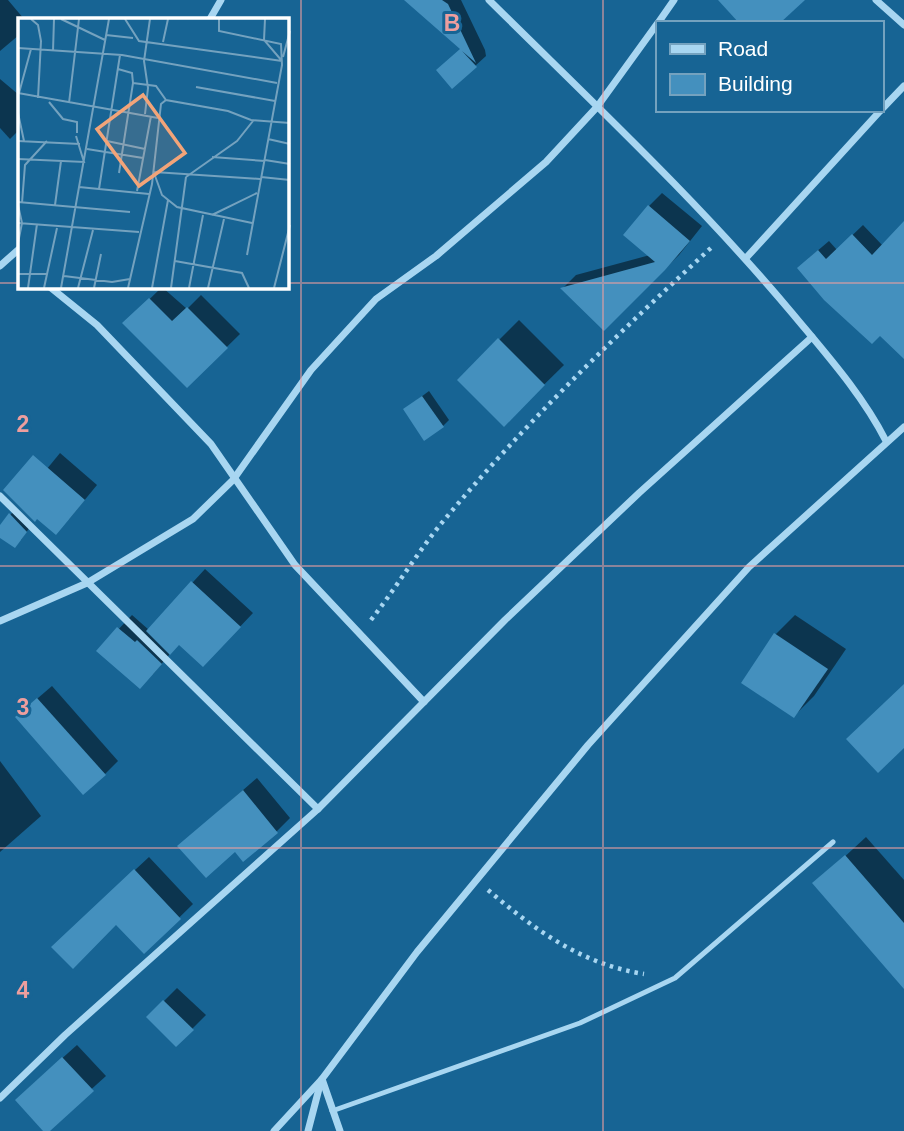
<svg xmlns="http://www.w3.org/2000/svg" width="904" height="1131" font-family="Arial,sans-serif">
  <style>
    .shadow { fill: #0007 }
    .building { fill: #4490be }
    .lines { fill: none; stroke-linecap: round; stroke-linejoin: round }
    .path { stroke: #a8d6f1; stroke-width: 4.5; stroke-dasharray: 3.5 5; stroke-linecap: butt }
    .service { stroke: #a8d6f1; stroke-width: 5 }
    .minor { stroke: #a8d6f1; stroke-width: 7 }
    .grid { fill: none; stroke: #ed9e9e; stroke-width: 2; stroke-opacity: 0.55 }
    .inset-road { fill: none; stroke: #74a2bf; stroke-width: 2 }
    .view { fill: #f2a479; fill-opacity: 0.15; stroke: #f2a479; stroke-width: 3.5 }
    .inset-edge { fill: none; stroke: #fff; stroke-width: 3.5 }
    .grid-label { font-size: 23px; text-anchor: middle; font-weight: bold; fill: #ed9e9e; stroke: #176494; stroke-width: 6; stroke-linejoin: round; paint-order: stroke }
  </style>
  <rect width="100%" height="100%" fill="#176494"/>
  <g class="shadow">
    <polygon points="0,0 8,0 24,19 19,19 19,35 0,51"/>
    <polygon points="414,0 461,0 485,50 486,56 452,87 462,48"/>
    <polygon points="0,79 19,95 19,130 10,139 0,128"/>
    <polygon points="662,193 702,226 679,255 604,328 563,288 576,275 650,255 649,206"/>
    <polygon points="904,224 904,347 809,258 829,241 837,250 863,225 883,246"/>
    <polygon points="162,287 187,309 201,295 240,334 187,386 125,323"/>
    <polygon points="519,320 564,365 504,424 459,380"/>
    <polygon points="429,391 449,420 443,426 405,409"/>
    <polygon points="60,453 97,485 69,519 19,503"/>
    <polygon points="16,508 32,524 21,540 0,535 0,528"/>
    <polygon points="205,569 253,613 216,652 179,643 153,674 98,651 132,615 149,630"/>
    <polygon points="795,615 846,649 814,696 794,716 776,634"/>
    <polygon points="52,686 118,761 105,774 31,704"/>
    <polygon points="0,761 41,816 0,852"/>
    <polygon points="257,778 290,818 277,831 244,859 235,849 179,846"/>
    <polygon points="866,837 904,880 904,984 815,884"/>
    <polygon points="149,857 193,904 144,952 116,922 66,934"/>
    <polygon points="177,988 206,1015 176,1045 148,1017"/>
    <polygon points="77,1045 106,1076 45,1131 30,1087"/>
  </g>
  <g class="building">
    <polygon points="404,0 442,0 448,4 476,63 462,51 477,67 452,89 436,70 460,49"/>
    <polygon points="718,0 805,0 780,23 739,23"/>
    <polygon points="648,205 690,241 665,270 604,331 560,288 655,262 623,235"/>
    <polygon points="904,221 904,359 880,336 872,344 824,300 797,268 818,250 826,259 852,234 872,255"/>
    <polygon points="149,298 172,321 187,307 228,348 187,388 122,323"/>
    <polygon points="498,338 545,385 504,427 457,380"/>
    <polygon points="422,396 444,427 424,441 403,409"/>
    <polygon points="33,455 85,500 56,535 37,519 35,522 3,490"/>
    <polygon points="9,513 27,532 15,548 0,538 0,525"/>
    <polygon points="191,581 241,627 203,667 179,645 170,655 146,631"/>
    <polygon points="117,627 135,642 137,640 162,664 140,689 96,651"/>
    <polygon points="774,633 828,669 794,718 741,683"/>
    <polygon points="904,684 904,748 878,773 846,739"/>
    <polygon points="37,698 106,775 83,795 15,717"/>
    <polygon points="243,790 278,833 243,862 235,852 206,878 177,846"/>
    <polygon points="845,855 904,923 904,989 812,883"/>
    <polygon points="134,869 181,919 144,954 116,925 73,969 51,947"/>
    <polygon points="163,1000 194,1030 176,1047 146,1017"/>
    <polygon points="62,1057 94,1091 50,1131 43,1131 15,1100"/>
  </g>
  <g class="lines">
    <g class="path">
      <path d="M 371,620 C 395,589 416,555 440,525 C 522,426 617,334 712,247"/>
      <path d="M 488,890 C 535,930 581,964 644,974"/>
    </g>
    <polyline class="service" points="332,1111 580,1023 675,978 833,842"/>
    <g class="minor">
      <path d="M 489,0 C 592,102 699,202 792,313 C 826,354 862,394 886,441"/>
      <polyline points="876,0 904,25"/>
      <polyline points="210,19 221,0"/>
      <polyline points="658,23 674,0"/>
      <polyline points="881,110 904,86"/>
      <polyline points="746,258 881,110"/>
      <polyline points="0,266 19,249"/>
      <polyline points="50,287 97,325 211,444 295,565 424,702"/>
      <polyline points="0,496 318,809"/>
      <polyline points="0,621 87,583 193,519 233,480 311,370 376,299 436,256 546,162 597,107 657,24"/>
      <polyline points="322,1079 340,1131"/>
      <polyline points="0,1098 65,1035 318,809 505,620 639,493 812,337"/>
      <polyline points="274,1131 322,1079 417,952 588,745 749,567 904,427"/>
      <polyline points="308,1131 321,1081"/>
    </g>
  </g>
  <path class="grid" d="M 301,0 L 301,1131M 603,0 L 603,1131M 0,283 L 19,283M 287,283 L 904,283M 0,566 L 904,566M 0,848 L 904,848"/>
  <g transform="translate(18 18)">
    <rect width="271" height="271" fill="#176494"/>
    <path class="inset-road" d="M 13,1 L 20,7 L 23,23 L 20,80M 43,1 L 87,22M 107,1 L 121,23 L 264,43M 201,1 L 201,13 L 263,26 L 264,47 L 229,237M 247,1 L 246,22 L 264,43M 88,17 L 115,20M 145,24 L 150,1M 0,30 L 104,37 L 259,65M 35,33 L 36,1M 265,39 L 272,13M 100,51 L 114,55 L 115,65 L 101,155M 115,65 L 138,68 L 148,82 L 210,93 L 233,102 L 272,105M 178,69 L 257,83M 0,75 L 140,100M 1,75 L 13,31M 31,84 L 45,101 L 59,104 L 59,115M 51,85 L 61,1M 0,95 L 6,123M 127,96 L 130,70 L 126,43 L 132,1M 250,121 L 272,126M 0,123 L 62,126M 89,123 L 127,131M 69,131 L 125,140M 194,139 L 247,143M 0,141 L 66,144 L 58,118M 247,142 L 272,146M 136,154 L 242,161M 136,155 L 144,177 L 159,189 L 234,205M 168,159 L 219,123 L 235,103M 243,159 L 272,162M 61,169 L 131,176M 81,171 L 102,37M 119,173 L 133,98M 0,184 L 112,194M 4,185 L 7,147 L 29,123M 0,187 L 4,205 L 0,225M 37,187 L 43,143M 194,197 L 239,175M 0,205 L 121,214M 157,243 L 224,255 L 231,270M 0,256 L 29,256M 46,258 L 94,264 L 112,261M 10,270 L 19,206M 26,270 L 39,210M 43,270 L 91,1M 60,270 L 75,212M 76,270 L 83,236M 110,270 L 134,166 L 143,86 L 148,82M 134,270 L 150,182M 153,270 L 168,159M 171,270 L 185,197M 190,270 L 206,201M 256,270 L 272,207"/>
    <path class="view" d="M 125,77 L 167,135 L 121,168 L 79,111 Z"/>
    <rect width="271" height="271" class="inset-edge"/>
  </g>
  <g class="grid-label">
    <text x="452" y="31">B</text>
    <text x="23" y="432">2</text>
    <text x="23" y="715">3</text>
    <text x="23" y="998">4</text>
  </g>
  <rect x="656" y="21" width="228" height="91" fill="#176494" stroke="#74a2bf" stroke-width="2"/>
  <rect x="670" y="44" width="35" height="10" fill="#a8d6f1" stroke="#74a2bf" stroke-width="2"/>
  <text x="718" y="56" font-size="21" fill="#ffffff">Road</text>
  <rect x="670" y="74" width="35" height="21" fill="#4490be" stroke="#74a2bf" stroke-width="2"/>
  <text x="718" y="91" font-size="21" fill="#ffffff">Building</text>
</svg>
